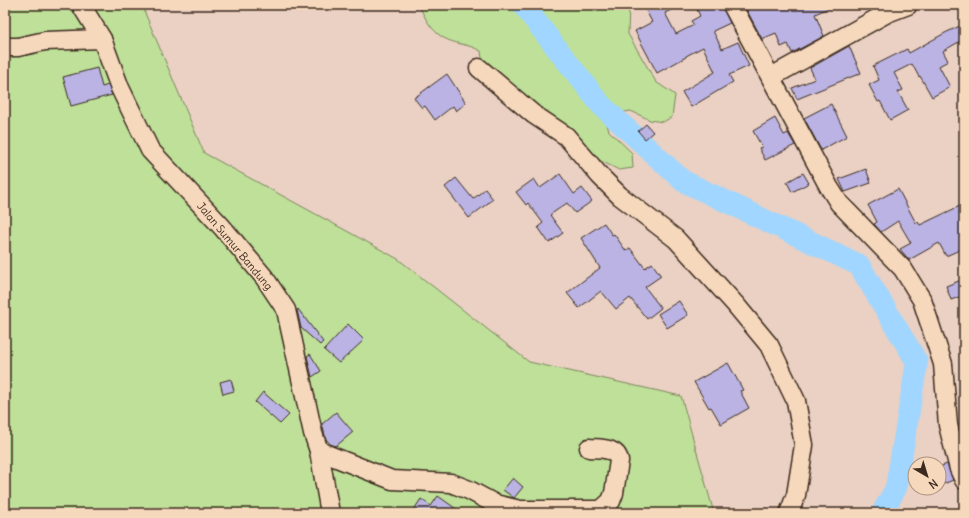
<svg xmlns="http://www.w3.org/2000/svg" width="969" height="518" font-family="Delius,sans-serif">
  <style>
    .green { fill: #bee099; stroke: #7c855c }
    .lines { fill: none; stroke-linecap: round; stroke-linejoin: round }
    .river { stroke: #a0d6ff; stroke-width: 22 }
    .building { fill: #bab3e4; stroke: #3b2a1e }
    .minor-casing { stroke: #3b2a1e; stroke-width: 21 }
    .minor { stroke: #f6d8bc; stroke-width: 18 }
    .labels { text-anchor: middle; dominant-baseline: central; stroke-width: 3; stroke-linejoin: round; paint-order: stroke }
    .street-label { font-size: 11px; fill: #3b2a1e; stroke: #f6d8bc }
  </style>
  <rect width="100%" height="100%" fill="#ead1c4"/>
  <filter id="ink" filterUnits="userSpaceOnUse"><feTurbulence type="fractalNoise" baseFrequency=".025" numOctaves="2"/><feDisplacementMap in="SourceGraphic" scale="8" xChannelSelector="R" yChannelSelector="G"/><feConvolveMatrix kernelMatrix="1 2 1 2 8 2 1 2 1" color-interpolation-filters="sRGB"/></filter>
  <g filter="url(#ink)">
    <g class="green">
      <polygon points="5,5 144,5 145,13 204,153 398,259 529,362 681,396 714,513 5,513"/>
      <path d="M 419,5 L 629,5 L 628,34 L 656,82 L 675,95 L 672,117 L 663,122 L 650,120 L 631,111 L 618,113 L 605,119 L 609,131 L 632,153 L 633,168 L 619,170 L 591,156 L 483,66 L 481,51 C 468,44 460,45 448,40 C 433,34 425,19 419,5 Z"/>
    </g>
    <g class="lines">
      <polyline class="river" points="523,5 601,105 683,181 859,265 917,362 896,488 882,513"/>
    </g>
    <g class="building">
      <polygon points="643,5 681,5 665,13 676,34 694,25 691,21 700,16 695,5 722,5 730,23 713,31 722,49 738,42 749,66 729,75 733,82 691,107 682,92 715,72 703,47 686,56 686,57 657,73 635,31 652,22"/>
      <polygon points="744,5 835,5 815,14 824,36 792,53 788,44 781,47 776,33 762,39"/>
      <polygon points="964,24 964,39 943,51 948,61 939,66 950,87 932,97 920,76 919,77 912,64 894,73 903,90 898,92 908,110 890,120 880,101 878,102 869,85 879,80 873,66 907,49 909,53 945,33"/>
      <polygon points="849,46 861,73 797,99 792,88 815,79 810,68"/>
      <polygon points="97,68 102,87 108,85 112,95 71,106 63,77"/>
      <polygon points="447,74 466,103 456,111 453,106 435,120 425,106 422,108 414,98"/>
      <polygon points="831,104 847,136 821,150 804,118"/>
      <polygon points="775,118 784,135 788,133 795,145 765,160 759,148 762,147 753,131"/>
      <polygon points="646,124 653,132 645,139 638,131"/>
      <polygon points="866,169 871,183 845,192 839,179"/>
      <polygon points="803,173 809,183 792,192 787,182"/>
      <polygon points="560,174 574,194 582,188 592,201 575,213 567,203 550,215 563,233 549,243 538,227 543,223 528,203 526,205 516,192 534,179 540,188"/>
      <polygon points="456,178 473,199 485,189 493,199 469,218 445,187"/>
      <polygon points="898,189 916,223 918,222 920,225 964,204 964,248 946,256 939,243 909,260 900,249 911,243 898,221 881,232 874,224 877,222 868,205"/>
      <polygon points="604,223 612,235 614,234 626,251 630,248 645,268 652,263 661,276 645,287 661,308 647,319 630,298 616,309 601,291 579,308 567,293 600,268 581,238"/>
      <polygon points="964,279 964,295 951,300 946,286"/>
      <polygon points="679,301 688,315 667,328 658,314"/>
      <polygon points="298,309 323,342 320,345 301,328 297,310"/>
      <polygon points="348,324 364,340 339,363 324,350"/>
      <polygon points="310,354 321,371 312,377 307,356"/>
      <polygon points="728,363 743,390 740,391 749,408 721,424 711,407 709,408 694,382"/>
      <polygon points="231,379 234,391 223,394 220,382"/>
      <polygon points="263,392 289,415 280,424 255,402"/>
      <polygon points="336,412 353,432 336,446 330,444 326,439 322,424"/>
      <polygon points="947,464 953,480 939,486 939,467"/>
      <polygon points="513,478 523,487 514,498 503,490"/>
      <polygon points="438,496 462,513 423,513 415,508 421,499 431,506"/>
    </g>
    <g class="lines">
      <g class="minor-casing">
        <g id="minor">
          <polyline points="81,5 102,39 120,88 150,150 222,227 264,277 286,310 313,433 319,451 330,513"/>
          <polyline points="732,5 829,187 839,203 903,269 922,300 943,364 948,425 959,469 964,480"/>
          <polyline points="5,47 18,47 45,41 102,39"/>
          <polyline points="479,68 533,114 566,136 600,176 620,196 676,239 735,304 769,345 796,401 804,445 796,495 789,513"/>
          <polyline points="771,77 887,13 908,5"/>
          <path d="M 319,451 L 392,480 L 451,483 L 469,490 L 495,504 L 520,510 L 601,510 L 611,501 L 614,493 L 619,461 C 617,447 600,449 589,448"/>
        </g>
      </g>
      <use href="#minor" class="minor"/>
    </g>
  </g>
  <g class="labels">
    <g class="street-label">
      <text transform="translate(235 246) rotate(50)">Jalan Sumur Bandung</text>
    </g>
  </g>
  <rect width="969" height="518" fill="none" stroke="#f6d8bc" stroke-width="20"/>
  <rect x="10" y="10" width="949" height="498" fill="none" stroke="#3b2a1e" stroke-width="1.5" filter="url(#ink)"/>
  <g transform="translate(927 476) rotate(142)"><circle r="19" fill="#f6d8bc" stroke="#ab927d"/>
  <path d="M0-3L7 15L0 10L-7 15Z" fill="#3b2a1e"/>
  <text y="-6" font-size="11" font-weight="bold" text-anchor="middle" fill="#3b2a1e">N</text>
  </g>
</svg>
